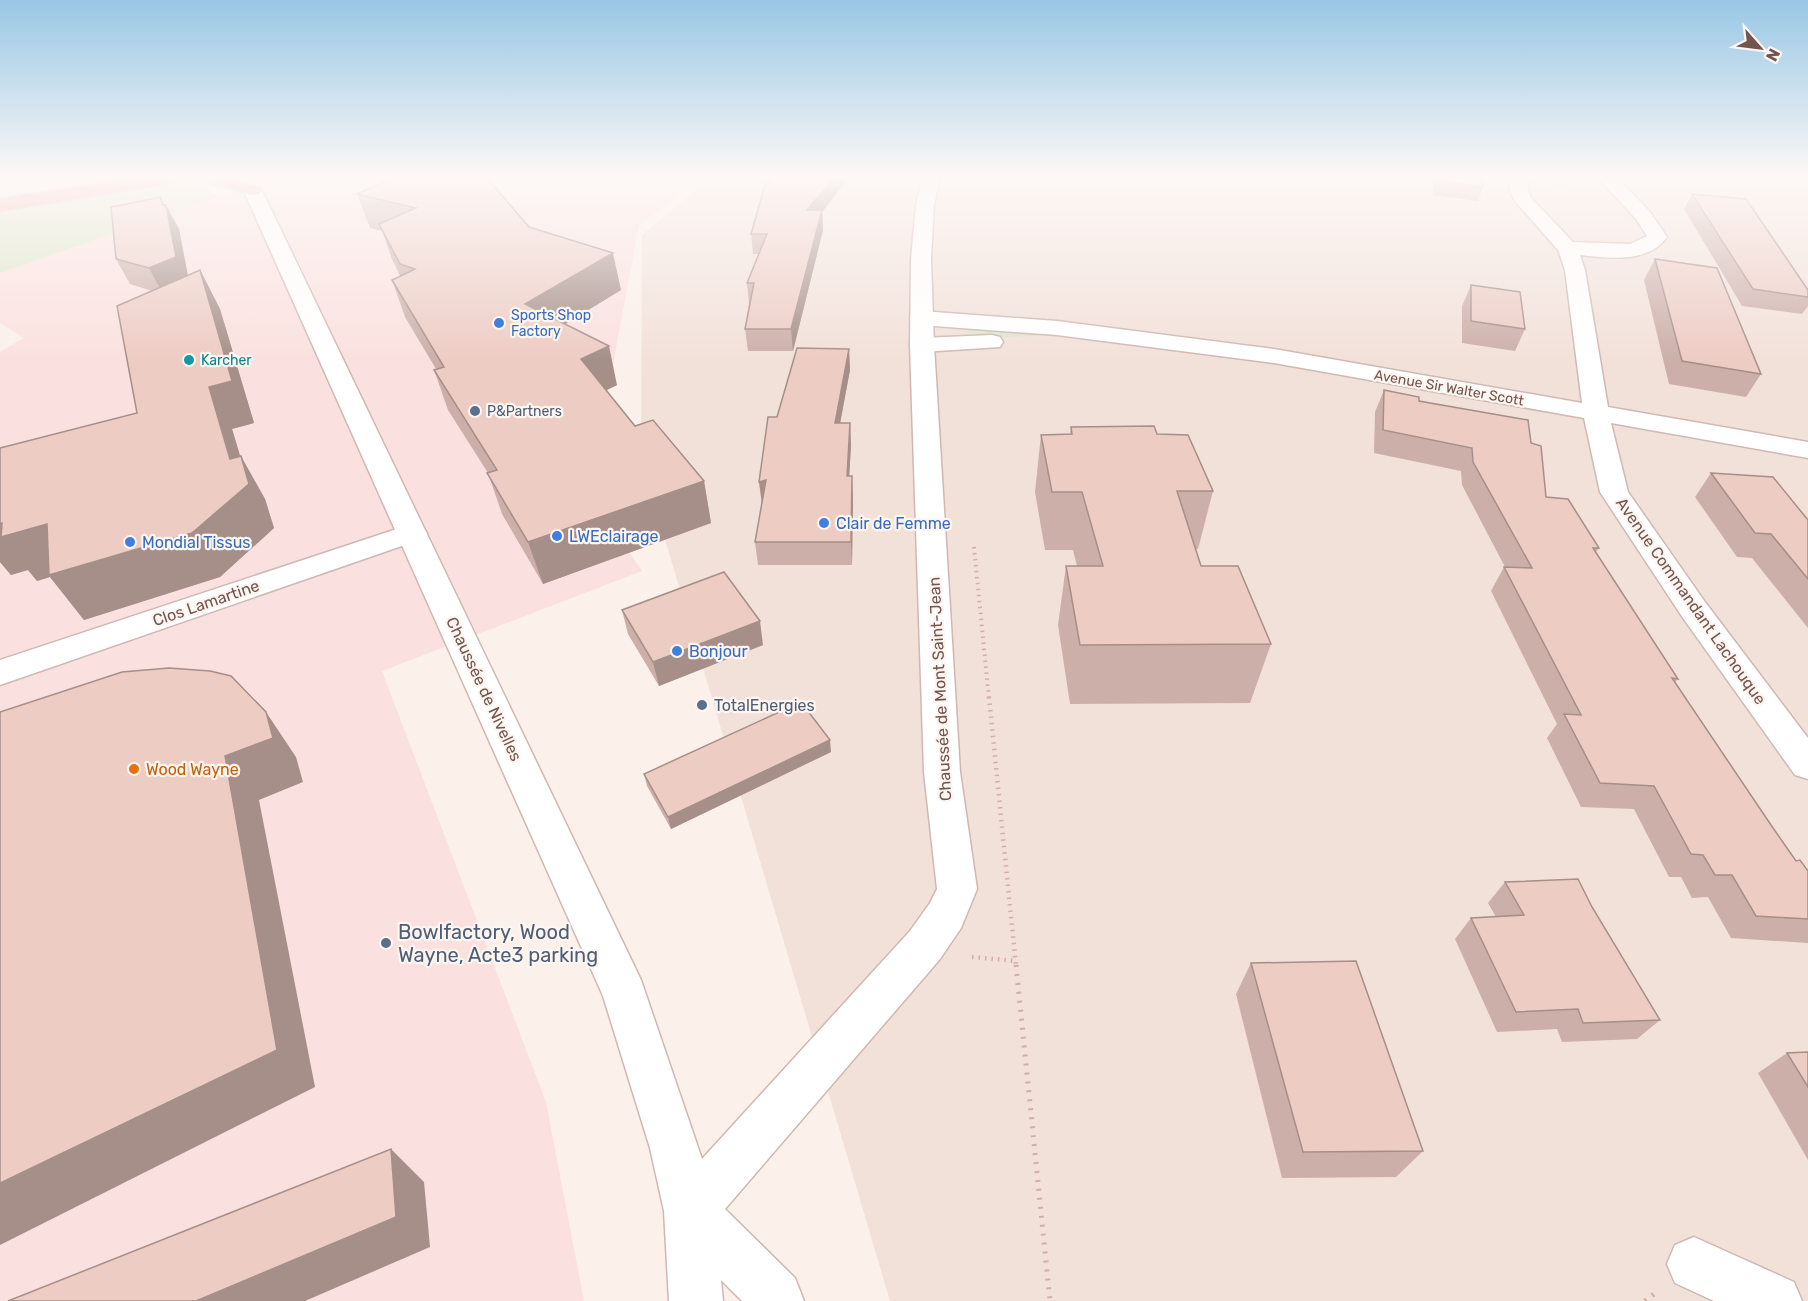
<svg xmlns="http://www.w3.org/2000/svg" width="1808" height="1301" font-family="Rubik,sans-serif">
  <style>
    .residential { fill: #f2e1d9 }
    .commercial { fill: #fae1df }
    .green { fill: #dce7c9 }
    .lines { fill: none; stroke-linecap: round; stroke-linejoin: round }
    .street-casing { stroke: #ceb9b3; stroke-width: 3 }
    .secondary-casing { stroke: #d0b8b1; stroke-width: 3 }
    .highway-casing { stroke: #d5ccca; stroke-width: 3 }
    .path-far3 { stroke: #d3aea7; stroke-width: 2; stroke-dasharray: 1 3; stroke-linecap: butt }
    .path-far2 { stroke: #d3aea7; stroke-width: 4; stroke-dasharray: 1.5 4.5; stroke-linecap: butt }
    .path-far1 { stroke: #d3aea7; stroke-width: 4.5; stroke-dasharray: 1.5 5; stroke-linecap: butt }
    .path { stroke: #d3aea7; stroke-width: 5; stroke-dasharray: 2 7; stroke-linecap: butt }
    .street { fill: #fff; fill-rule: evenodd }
    .secondary { fill: #fff; fill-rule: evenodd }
    .highway { fill: #eeaaa7; fill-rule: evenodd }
    .wall { fill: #ccafa9 }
    .shaded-wall { fill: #a68f89 }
    .building { fill: #edccc4; stroke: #a68f89; stroke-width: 1.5 }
    .shop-dot { fill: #3f7fe0; stroke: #fdf5f0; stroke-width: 2 }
    .culture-dot { fill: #0f9aa8; stroke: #fdf5f0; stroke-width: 2 }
    .service-dot { fill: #5c6f8a; stroke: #fdf5f0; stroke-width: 2 }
    .food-dot { fill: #e8710a; stroke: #fdf5f0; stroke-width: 2 }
    .labels { text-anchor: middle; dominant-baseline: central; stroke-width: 4.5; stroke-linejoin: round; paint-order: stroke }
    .far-shop-label { font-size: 14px; fill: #366cbe; stroke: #fdf5f0; text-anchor: start }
    .far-culture-label { font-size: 14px; fill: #0d838f; stroke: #fdf5f0; text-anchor: start }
    .far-street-label { font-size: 14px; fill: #73544f; stroke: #fdf5f0 }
    .far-service-label { font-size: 14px; fill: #4e5e75; stroke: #fdf5f0; text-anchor: start }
    .shop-label { font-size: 16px; fill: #366cbe; stroke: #fdf5f0; text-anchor: start }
    .street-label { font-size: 16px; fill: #73544f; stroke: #fdf5f0 }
    .service-label { font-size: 16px; fill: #4e5e75; stroke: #fdf5f0; text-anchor: start }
    .food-label { font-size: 16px; fill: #c56008; stroke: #fdf5f0; text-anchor: start }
    .near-service-label { font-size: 20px; fill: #4e5e75; stroke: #fdf5f0; text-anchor: start }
  </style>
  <rect width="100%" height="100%" fill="#fbf0ea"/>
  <polygon class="residential" points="710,178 1808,178 1808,1301 890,1301 641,458 642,235"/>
  <polygon class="commercial" points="264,178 702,178 639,225 589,492 642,571 382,671 546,1102 584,1301 0,1301 0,352 24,338 0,323 0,273 219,197"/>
  <g class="green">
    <polygon points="149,186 201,186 219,197 0,273 0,213"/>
    <polygon points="981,328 1055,335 988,338 964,331"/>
  </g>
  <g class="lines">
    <g class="street-casing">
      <g id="street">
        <path d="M 1510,178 L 1528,178 L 1528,190 L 1531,198 L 1573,242 L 1630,244 L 1647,236 L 1636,219 L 1598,178 L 1617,178 L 1650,212 L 1667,237 C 1648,264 1608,258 1580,255 L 1585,270 L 1608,407 L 1808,442 L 1808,458 L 1611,423 L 1628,492 L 1705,602 L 1808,738 L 1808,779 L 1795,775 L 1683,618 L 1600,492 L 1584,418 L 1274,363 L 1057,335 L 921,325 L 913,323 L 910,318 L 913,313 L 921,311 L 1057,321 L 1274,349 L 1582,403 L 1565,270 L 1558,250 L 1514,200 L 1510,190 Z"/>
        <polygon points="992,335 1000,337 1003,342 1000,347 922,352 914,350 910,345 914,340 922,338"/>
        <polygon points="412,524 422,527 427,533 422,539 0,685 0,660"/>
        <polygon points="1694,1237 1794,1282 1802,1301 1714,1301 1675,1283 1667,1264 1675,1245"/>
      </g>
    </g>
    <g class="secondary-casing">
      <polygon id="secondary" points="238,178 256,178 641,980 702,1159 910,931 930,903 937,889 924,772 910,345 911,259 916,205 922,178 940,178 934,205 931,259 934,345 960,772 977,889 961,928 940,959 725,1209 795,1278 804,1301 742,1301 721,1280 723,1301 669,1301 664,1211 650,1148 603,996"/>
    </g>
    <g class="highway-casing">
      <g id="highway">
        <polygon points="136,178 180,178 171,183 0,211 0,199"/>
        <polygon points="202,178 231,178 259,186 262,190 259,194 253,195 205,182"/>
      </g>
    </g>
    <polyline class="path-far3" points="1553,184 1578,190"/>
    <polyline class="path-far2" points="974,547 989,699"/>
    <g class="path-far1">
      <polyline points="989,697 1016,966"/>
      <polyline points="972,957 1016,961"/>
    </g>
    <g class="path">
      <polyline points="1016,965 1050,1301"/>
      <polyline points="1645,1301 1654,1294"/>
    </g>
    <use href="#street" class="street"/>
    <use href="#secondary" class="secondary"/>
    <use href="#highway" class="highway"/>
  </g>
  <g class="wall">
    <polygon points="1433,178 1482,178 1483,187 1478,201 1433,195"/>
    <polygon points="357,194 529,227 621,290 565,324 617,385 606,390 635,426 704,481 711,523 543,584 502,514 488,473 448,410 434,370 436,369 405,317 392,280 400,276 392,259 382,231 370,228"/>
    <polygon points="1692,194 1808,290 1808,306 1802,314 1742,306 1684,209"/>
    <polygon points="160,197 179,229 188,275 200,270 220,309 254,423 232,429 240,456 265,499 274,528 220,577 84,620 50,577 37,581 28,570 11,575 0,562 0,448 137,413 152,291 130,284 116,259"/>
    <polygon points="822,212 823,230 793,351 748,351 745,329 749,304 747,283 759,254 753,254 751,234"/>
    <polygon points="1655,259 1761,374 1746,397 1669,384 1644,280"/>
    <polygon points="1471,285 1525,329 1515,351 1462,343 1462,306"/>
    <polygon points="849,349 850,370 840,423 850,423 851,445 849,476 853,498 852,565 758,565 755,542 777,417"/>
    <polygon points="1384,390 1419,401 1531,443 1546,497 1599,548 1596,552 1678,679 1675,682 1771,825 1796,861 1808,871 1808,943 1731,938 1708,897 1692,898 1681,877 1669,877 1634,809 1581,807 1547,738 1557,724 1491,591 1504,567 1505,567 1462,485 1461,471 1374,453 1375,412"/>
    <polygon points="1071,427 1157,434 1213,491 1198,549 1196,549 1201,566 1271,644 1250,703 1070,704 1058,625 1066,566 1077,566 1073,550 1045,550 1035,492 1041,435 1070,434"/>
    <polygon points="1711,473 1808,520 1808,628 1752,558 1737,557 1695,497"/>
    <polygon points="622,610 763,645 659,686 628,634"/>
    <polygon points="831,752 671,829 647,786 644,774"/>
    <polygon points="1505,882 1592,907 1660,1020 1637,1039 1562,1042 1557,1029 1497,1032 1455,939 1471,918 1496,917 1488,903"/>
    <polygon points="1251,963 1423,1151 1396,1177 1282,1178 1236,994"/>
    <polygon points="1808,1052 1808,1160 1758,1073 1787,1053"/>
  </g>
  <g class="shaded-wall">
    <polygon points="834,178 849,178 822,212 823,230 793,351 791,329 807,210"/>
    <polygon points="160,197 168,214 166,205 179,229 189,282 163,294 149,268 163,205"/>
    <polygon points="613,253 621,290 536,342 525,304"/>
    <polygon points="200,270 220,309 254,423 232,429 249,485 241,456 265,499 274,528 220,577 84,620 50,577 37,581 28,570 11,575 0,562 0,524 230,459 209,387"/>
    <polygon points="609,346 617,385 591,398 581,359"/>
    <polygon points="849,349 850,370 836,445 835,423"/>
    <polygon points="850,423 851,445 848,498 847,476"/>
    <polygon points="852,476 853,498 852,565 851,542"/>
    <polygon points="766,480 762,505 759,482"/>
    <polygon points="704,481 711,523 543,584 528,542"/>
    <polygon points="760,621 763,645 659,686 653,662"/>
    <polygon points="266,712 296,757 303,782 259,800 315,1087 0,1245 0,1183 225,756"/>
    <polygon points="830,740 831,752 671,829 668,817"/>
    <polygon points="391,1149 424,1182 430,1247 305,1301 196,1301"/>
  </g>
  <g class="building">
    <polygon points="393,178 487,178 529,227 613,253 525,304 609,346 581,359 635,426 653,420 704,481 528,542 487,473 497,470 434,370 444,367 392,280 415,269 400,264 379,224 416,208 357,194"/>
    <polygon points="772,178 834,178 807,210 822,210 791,329 745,329 754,283 747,283 767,234 751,234 764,188"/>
    <polygon points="1438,178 1482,178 1483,187 1438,181"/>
    <polygon points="1692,194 1746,199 1808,290 1808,297 1753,289"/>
    <polygon points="160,197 163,205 166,205 176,257 149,268 116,259 111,207"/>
    <polygon points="1655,259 1717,268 1761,374 1682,361"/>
    <polygon points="200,270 232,381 209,387 230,459 241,456 249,484 192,533 49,575 47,524 1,537 2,523 0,524 0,448 137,413 117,306"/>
    <polygon points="1471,285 1520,292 1525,329 1471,321"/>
    <polygon points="797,348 849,349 835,423 850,423 847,476 852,476 851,542 755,542 766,480 759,482 768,417 777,417"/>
    <polygon points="1384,390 1419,397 1419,401 1528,420 1531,443 1541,446 1546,497 1568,499 1599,548 1593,548 1678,679 1672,678 1771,825 1796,861 1800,860 1808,871 1808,919 1756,916 1732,875 1715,875 1703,855 1691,854 1654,786 1600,783 1564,714 1581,715 1504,567 1532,568 1473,462 1472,448 1383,430"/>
    <polygon points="1154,426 1157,434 1188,435 1213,491 1177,491 1201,566 1238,566 1271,644 1080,645 1066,566 1103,566 1082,492 1052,492 1041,435 1072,434 1071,427"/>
    <polygon points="1711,473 1773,477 1808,520 1808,579 1771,534 1755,533"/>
    <polygon points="724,572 760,621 653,662 622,610"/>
    <polygon points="169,668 210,671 231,676 266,712 273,738 225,756 277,1050 0,1183 0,712 122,672"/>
    <polygon points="801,702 830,740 668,817 644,774"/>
    <polygon points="1578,879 1592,907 1660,1020 1583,1023 1578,1009 1516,1012 1471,918 1524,915 1505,882"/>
    <polygon points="1356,961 1423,1151 1303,1152 1251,963"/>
    <polygon points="1808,1052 1808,1087 1787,1053"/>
    <polygon points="391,1149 396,1217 196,1301 8,1301"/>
  </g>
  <linearGradient id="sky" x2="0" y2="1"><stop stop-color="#98c7e5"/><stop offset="0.49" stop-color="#fdf8f6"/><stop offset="1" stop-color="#fdf8f6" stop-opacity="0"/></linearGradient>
  <rect width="1808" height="360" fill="url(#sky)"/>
  <g class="shop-dot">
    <circle cx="499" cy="323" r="6"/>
    <circle cx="824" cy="523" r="6"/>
    <circle cx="557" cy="536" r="6"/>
    <circle cx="130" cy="542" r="6"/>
    <circle cx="677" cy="651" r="6"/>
  </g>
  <circle class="culture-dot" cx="189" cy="360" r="6"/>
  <g class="service-dot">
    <circle cx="475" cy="411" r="6"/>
    <circle cx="702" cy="705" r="6"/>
    <circle cx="386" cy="943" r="6"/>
  </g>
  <circle class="food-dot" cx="134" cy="769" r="6"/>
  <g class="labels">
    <g class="far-shop-label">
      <text x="511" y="315">Sports Shop<tspan x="511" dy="16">Factory</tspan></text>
    </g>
    <g class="far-culture-label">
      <text x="201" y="360">Karcher</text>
    </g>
    <g class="far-street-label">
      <text transform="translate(1449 388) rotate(10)">Avenue Sir Walter Scott</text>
    </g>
    <g class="far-service-label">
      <text x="487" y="411">P&amp;Partners</text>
    </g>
    <g class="shop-label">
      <text x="836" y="523">Clair de Femme</text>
      <text x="569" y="536">LWEclairage</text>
      <text x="142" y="542">Mondial Tissus</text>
      <text x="689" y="651">Bonjour</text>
    </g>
    <g class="street-label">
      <text transform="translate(1691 601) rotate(55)">Avenue Commandant Lachouque</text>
      <text transform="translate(206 603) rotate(-19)">Clos Lamartine</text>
      <text transform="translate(484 689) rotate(65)">Chaussée de Nivelles</text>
      <text transform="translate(940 689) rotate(-93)">Chaussée de Mont Saint-Jean</text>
    </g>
    <g class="service-label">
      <text x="714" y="705">TotalEnergies</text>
    </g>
    <g class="food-label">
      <text x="146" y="769">Wood Wayne</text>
    </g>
    <g class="near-service-label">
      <text x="398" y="932">Bowlfactory, Wood<tspan x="398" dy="23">Wayne, Acte3 parking</tspan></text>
    </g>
  </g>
  <g transform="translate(1760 48) rotate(118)" stroke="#fdf5f0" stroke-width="4.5" paint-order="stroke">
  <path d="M0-4.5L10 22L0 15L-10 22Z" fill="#73544f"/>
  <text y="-9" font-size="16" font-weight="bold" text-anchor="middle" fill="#73544f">N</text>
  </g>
</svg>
